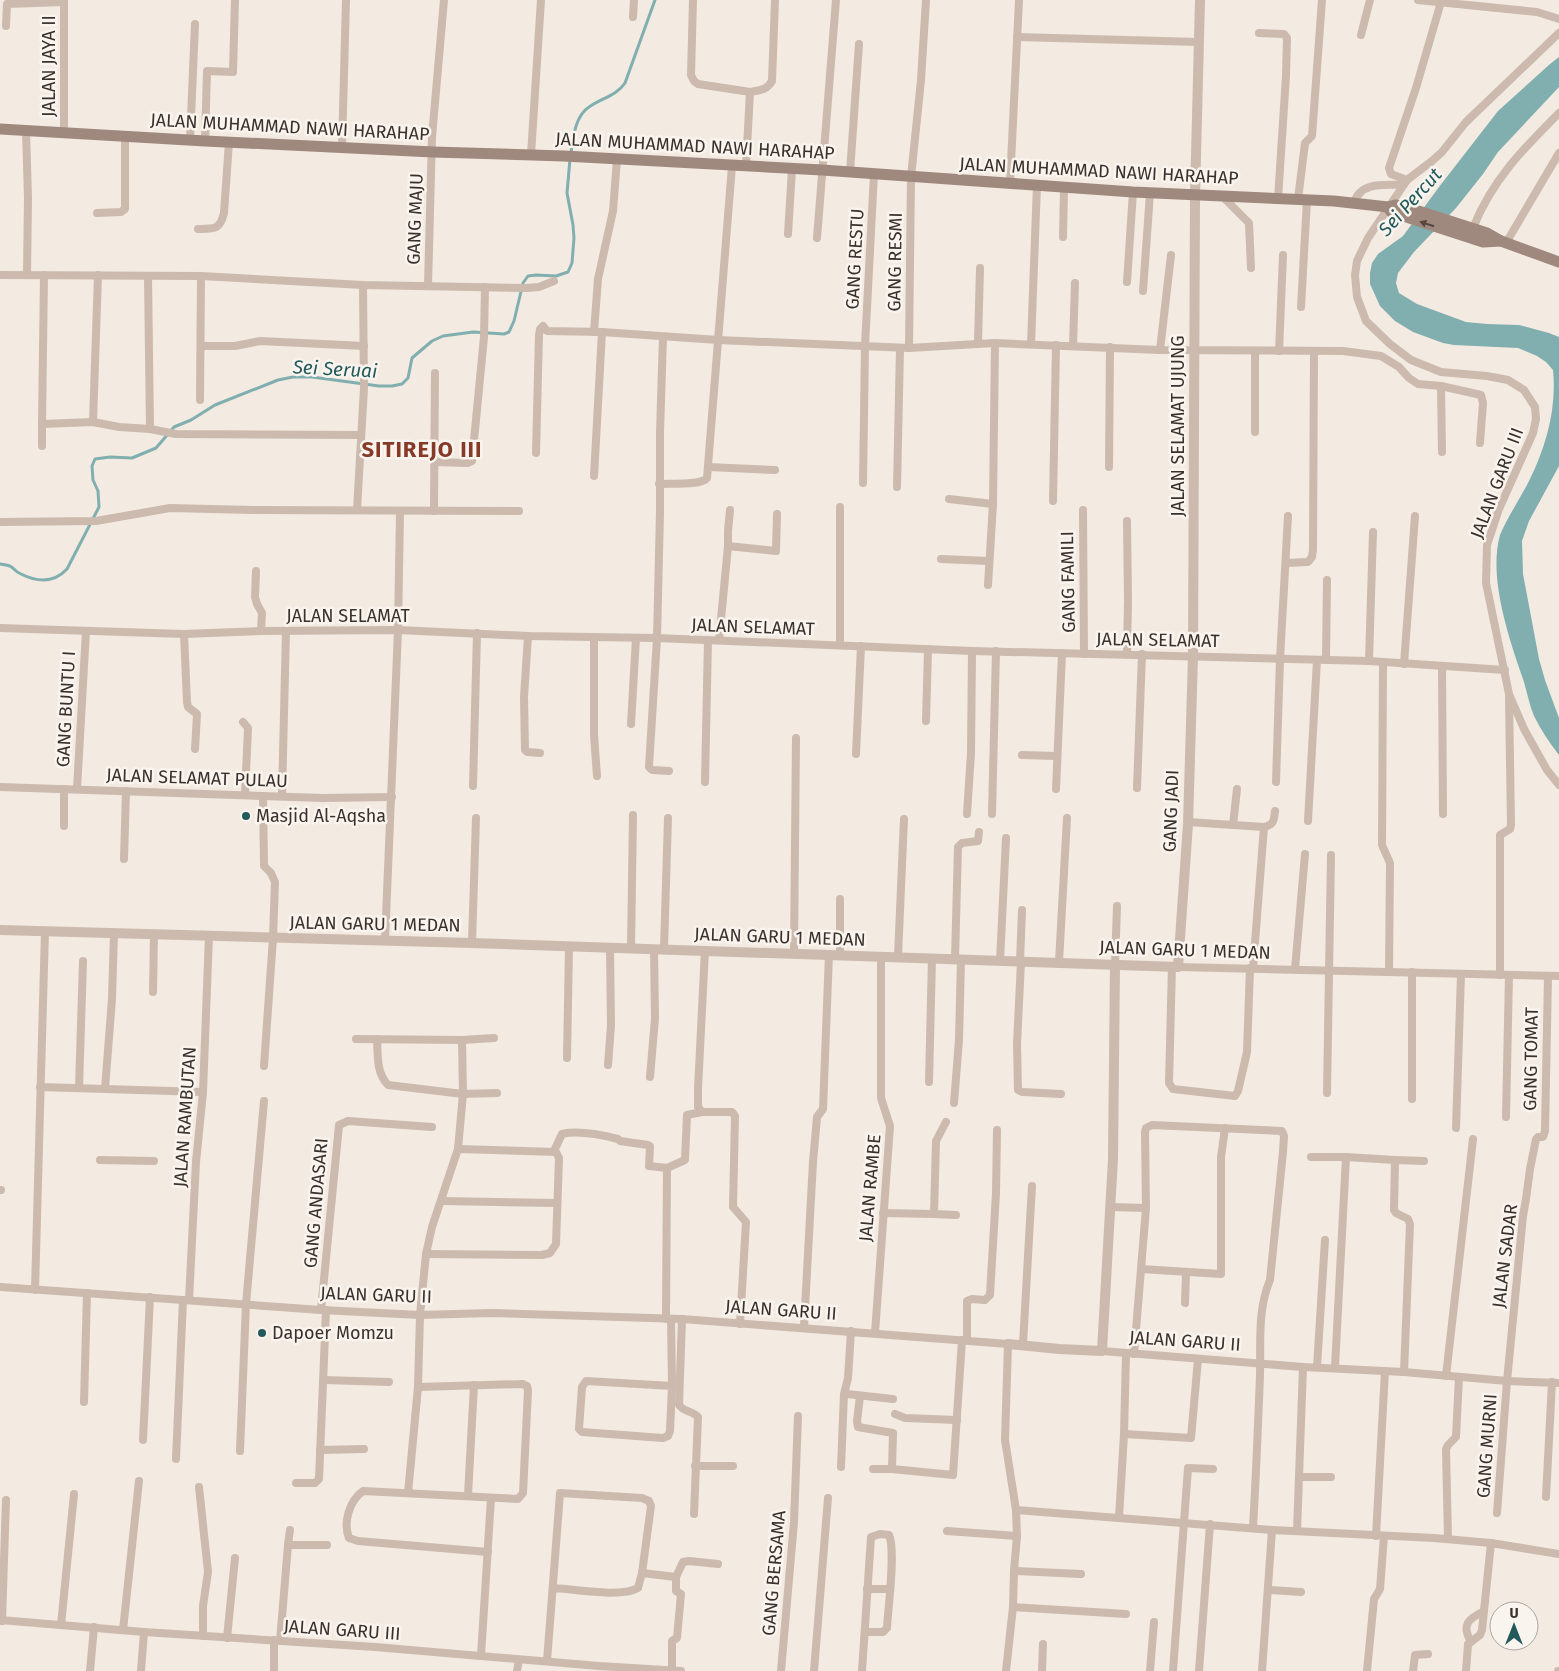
<svg xmlns="http://www.w3.org/2000/svg" width="1559" height="1671" font-family="'Fira Sans',sans-serif">
  <style>
    .water { fill: #81afaf }
    .lines { fill: none; stroke-linecap: round; stroke-linejoin: round }
    .stream { stroke: #81afaf; stroke-width: 3 }
    .minor { stroke: #cbbaad; stroke-width: 8 }
    .tertiary { stroke: #cbbaad; stroke-width: 10 }
    .secondary { stroke: #9f897e; stroke-width: 11 }
    .oneway { fill: #534640 }
    .poi-dot { fill: #22595b; stroke: #faf4ee; stroke-width: 2 }
    .labels { text-anchor: middle; dominant-baseline: central; stroke-width: 5; stroke-linejoin: round; paint-order: stroke }
    .street-label { font-size: 18px; fill: #3a302c; stroke: #faf4ee }
    .poi-label { font-size: 18px; fill: #3a302c; stroke: #faf4ee; text-anchor: start }
    .water-label { font-size: 19px; font-style: italic; fill: #22595b; stroke: #faf4ee }
    .district-label { font-size: 22px; font-weight: bold; letter-spacing: 1px; fill: #873a27; stroke: #faf4ee }
  </style>
  <rect width="100%" height="100%" fill="#f3eae2"/>
  <path class="water" d="M 1559,57 L 1559,87 L 1498,152 L 1483,174 L 1456,208 L 1414,252 L 1398,273 L 1396,283 L 1399,293 L 1417,304 L 1466,322 L 1487,324 L 1519,325 L 1549,333 L 1559,337 L 1559,466 L 1529,521 L 1522,541 L 1523,574 L 1539,659 L 1545,680 L 1559,718 L 1559,755 C 1549,742 1541,730 1534,716 C 1529,704 1527,691 1523,679 C 1509,638 1488,578 1500,535 C 1508,516 1520,499 1529,481 C 1546,447 1557,408 1553,370 L 1546,362 L 1537,356 L 1518,348 L 1454,345 L 1443,343 L 1413,332 L 1395,321 L 1380,306 L 1370,284 L 1370,273 L 1372,263 L 1378,254 L 1403,236 L 1439,187 L 1498,111 L 1550,64 Z"/>
  <g class="lines">
    <g class="stream">
      <path d="M 571,153 C 573,138 575,116 589,107 C 602,98 616,96 625,83 L 655,0"/>
      <path d="M 0,564 C 17,566 10,569 21,574 C 37,582 54,583 67,569 L 99,507 L 98,491 L 93,480 L 92,466 L 95,459 L 110,457 L 132,458 L 156,448 L 174,427 L 191,420 L 215,405 L 278,380 L 293,377 L 312,377 L 379,386 L 392,386 L 402,384 L 408,378 L 412,358 L 432,341 L 443,336 L 473,332 L 504,334 L 509,332 L 514,321 L 523,283 L 528,276 L 536,275 L 556,276 L 568,272 L 572,263 L 574,238 L 573,225 L 567,193 L 570,159"/>
    </g>
    <g class="minor">
      <polyline points="693,0 691,75 694,81 698,84 750,92"/>
      <polyline points="1418,0 1537,12 1559,19"/>
      <polyline points="633,17 634,0"/>
      <polyline points="6,26 7,4 64,2"/>
      <polyline points="1259,33 1284,34 1287,38 1286,76 1278,199"/>
      <polyline points="1559,33 1466,122 1442,152 1432,161 1407,180 1368,238 1357,261 1355,275 1357,297 1366,321 1390,344 1411,360 1441,372 1487,376 1508,380 1524,390 1535,407 1536,419 1533,433 1499,509 1487,545 1486,583 1509,694 1524,729 1547,770 1559,785"/>
      <polyline points="1361,35 1370,0"/>
      <polyline points="1017,37 1199,42"/>
      <polyline points="26,130 28,198 27,275"/>
      <polyline points="64,132 64,0"/>
      <polyline points="190,140 195,24"/>
      <polyline points="205,141 207,71 233,72 235,0"/>
      <polyline points="342,148 346,0"/>
      <polyline points="531,155 541,0"/>
      <path d="M 746,166 L 750,92 C 760,90 767,90 772,81 L 775,0"/>
      <polyline points="850,172 859,44"/>
      <polyline points="1407,180 1391,174 1389,168 1416,88 1441,2"/>
      <polyline points="1010,183 1019,0"/>
      <polyline points="1223,197 1249,223 1251,268"/>
      <polyline points="1298,199 1305,143 1312,136 1322,0"/>
      <path d="M 1354,203 C 1360,181 1386,185 1403,185"/>
      <polyline points="97,213 121,212 125,209 125,136"/>
      <path d="M 1473,228 C 1492,180 1523,149 1559,113"/>
      <path d="M 198,229 C 214,229 220,230 224,213 L 229,142"/>
      <polyline points="788,234 792,169"/>
      <polyline points="1063,237 1064,187"/>
      <polyline points="817,238 836,0"/>
      <polyline points="1506,243 1559,153"/>
      <polyline points="0,275 201,276 363,285 526,288 539,287 554,281"/>
      <polyline points="44,275 42,424 93,422 119,427 150,429 176,434 361,435"/>
      <polyline points="148,277 150,429"/>
      <polyline points="1127,282 1133,192"/>
      <polyline points="428,286 432,137 444,0"/>
      <polyline points="1143,291 1150,193"/>
      <polyline points="1301,307 1307,200"/>
      <polyline points="594,332 598,279 613,211 617,159"/>
      <polyline points="663,337 660,432 660,512 657,638 649,767 652,770 669,771"/>
      <polyline points="978,343 980,268"/>
      <polyline points="1031,344 1037,185"/>
      <polyline points="201,346 235,346 260,341 364,346"/>
      <polyline points="1073,346 1075,283"/>
      <polyline points="909,348 911,177 921,80 926,0"/>
      <polyline points="1160,350 1171,255"/>
      <polyline points="1255,351 1255,432"/>
      <polyline points="1279,351 1283,255"/>
      <polyline points="1441,386 1481,395 1483,403 1480,443"/>
      <polyline points="200,400 201,276"/>
      <polyline points="93,422 98,275"/>
      <polyline points="42,446 42,424"/>
      <polyline points="536,453 539,335 540,329 543,326 547,331 602,332 718,340 909,348 995,343 1160,350 1343,351 1381,356 1399,367 1409,378 1418,384 1441,386 1442,452"/>
      <polyline points="434,462 468,463 472,461 484,337 485,287"/>
      <polyline points="708,467 775,470"/>
      <polyline points="1109,467 1110,347"/>
      <polyline points="594,476 602,332"/>
      <polyline points="863,483 865,346 874,174"/>
      <path d="M 659,484 C 670,483 701,486 707,478 L 732,166"/>
      <polyline points="897,487 900,348"/>
      <polyline points="949,499 993,504"/>
      <polyline points="1053,501 1056,345"/>
      <polyline points="357,510 364,388 363,285"/>
      <polyline points="1083,510 1084,654"/>
      <polyline points="434,511 435,373"/>
      <polyline points="1127,521 1128,601 1127,654"/>
      <polyline points="0,522 96,521 170,508 253,510 519,511"/>
      <polyline points="728,546 728,531 730,510"/>
      <polyline points="941,559 989,561"/>
      <polyline points="1286,563 1308,562 1312,557 1313,550 1314,352"/>
      <polyline points="256,571 255,597 257,604 262,613 261,631"/>
      <polyline points="988,585 993,504 995,343"/>
      <polyline points="0,628 184,634 261,631 398,630 528,636 657,638 972,651 1369,661 1505,670"/>
      <polyline points="184,634 187,702 188,707 197,714 195,749"/>
      <polyline points="528,636 524,697 525,750 527,752 540,753"/>
      <polyline points="594,637 594,735 597,776"/>
      <polyline points="719,640 728,546 776,551 777,514"/>
      <polyline points="840,645 840,507"/>
      <polyline points="1326,660 1327,580"/>
      <polyline points="1369,661 1373,532"/>
      <polyline points="1383,662 1382,845 1390,863 1389,972"/>
      <polyline points="1404,664 1415,516"/>
      <polyline points="1442,666 1443,814"/>
      <polyline points="926,721 928,649"/>
      <polyline points="243,722 248,728 245,795"/>
      <polyline points="631,724 636,638"/>
      <polyline points="856,754 861,646"/>
      <polyline points="1022,755 1056,756"/>
      <polyline points="705,782 708,640"/>
      <polyline points="1276,782 1280,659 1288,516"/>
      <polyline points="473,786 477,633"/>
      <polyline points="0,787 323,798 392,797"/>
      <polyline points="1137,788 1142,654"/>
      <polyline points="64,789 64,826"/>
      <polyline points="77,789 86,631"/>
      <polyline points="1056,789 1062,653"/>
      <polyline points="263,796 264,866 271,873 275,882 273,938 264,1066"/>
      <polyline points="282,796 286,631"/>
      <polyline points="967,814 971,753 972,651"/>
      <polyline points="992,814 996,651"/>
      <polyline points="1308,821 1317,660"/>
      <path d="M 1188,822 L 1264,827 C 1274,825 1274,820 1275,811"/>
      <polyline points="1233,825 1237,789"/>
      <polyline points="124,859 126,791"/>
      <polyline points="840,899 840,955"/>
      <polyline points="385,941 398,630 400,511"/>
      <polyline points="472,943 476,818"/>
      <polyline points="631,948 633,815"/>
      <polyline points="664,949 668,818"/>
      <polyline points="794,953 796,738"/>
      <polyline points="898,956 904,819"/>
      <polyline points="955,959 958,847 962,843 978,841 979,832"/>
      <polyline points="1000,961 1006,838"/>
      <polyline points="1020,962 1022,910"/>
      <polyline points="1021,962 1017,1044 1018,1090 1022,1092 1061,1094"/>
      <polyline points="1059,962 1067,818"/>
      <polyline points="1115,964 1117,906"/>
      <polyline points="1172,966 1169,1083 1173,1089 1235,1096 1238,1091 1247,1052 1250,968"/>
      <polyline points="1178,967 1559,976"/>
      <polyline points="1253,968 1264,827"/>
      <polyline points="1295,969 1305,854"/>
      <polyline points="1412,972 1412,1099"/>
      <polyline points="1500,975 1500,835 1510,829 1511,825 1509,698"/>
      <polyline points="153,992 154,934"/>
      <polyline points="356,1039 462,1040 494,1038"/>
      <path d="M 377,1039 C 378,1055 376,1073 388,1085 L 463,1094 L 497,1093"/>
      <polyline points="567,1058 569,947"/>
      <polyline points="608,1065 611,1025 610,948"/>
      <polyline points="650,1077 655,1018 654,949"/>
      <polyline points="929,1082 932,958"/>
      <polyline points="40,1087 203,1092"/>
      <polyline points="79,1088 83,961"/>
      <polyline points="105,1089 112,999 114,933"/>
      <polyline points="1327,1093 1331,855"/>
      <polyline points="954,1103 959,1040 961,960"/>
      <polyline points="702,1112 698,1107 698,1089 705,950"/>
      <polyline points="1506,1117 1509,975"/>
      <polyline points="1456,1128 1461,974"/>
      <path d="M 554,1151 L 562,1134 C 579,1130 602,1135 618,1139 L 620,1141 L 648,1145 L 650,1146 L 649,1166 L 667,1168 L 685,1160 L 687,1115 L 702,1112 L 732,1112 L 735,1116 L 733,1207 L 746,1222 L 740,1324"/>
      <polyline points="1311,1157 1346,1157 1395,1160 1394,1210 1396,1213 1408,1219 1410,1224 1404,1372"/>
      <polyline points="100,1160 154,1161"/>
      <polyline points="1395,1160 1424,1161"/>
      <polyline points="0,1190 1,1190"/>
      <polyline points="442,1201 556,1203"/>
      <polyline points="1111,1207 1146,1208"/>
      <polyline points="883,1213 934,1214 936,1141 946,1122"/>
      <polyline points="934,1214 956,1215"/>
      <polyline points="426,1254 542,1255 550,1253 556,1244 559,1158 556,1152 458,1149"/>
      <polyline points="1141,1269 1221,1274 1221,1157 1225,1128"/>
      <polyline points="0,1287 321,1310 420,1315 491,1313 682,1319 1008,1344 1005,1440 1016,1510 1017,1536 1014,1571 1013,1607 1006,1671"/>
      <polyline points="35,1290 45,931"/>
      <polyline points="189,1300 196,1162 203,1092 209,936"/>
      <polyline points="1185,1303 1186,1272"/>
      <polyline points="321,1310 339,1125 348,1121 432,1127"/>
      <polyline points="666,1319 667,1168"/>
      <polyline points="671,1319 672,1386 670,1431 668,1436 663,1438 582,1432 579,1429 582,1387 586,1381 672,1386"/>
      <path d="M 682,1319 L 679,1405 C 684,1412 693,1411 698,1417 L 694,1514"/>
      <polyline points="804,1327 813,1162 817,1117 823,1109 829,954"/>
      <polyline points="875,1333 890,1126 881,1098 881,956"/>
      <polyline points="967,1340 967,1301 972,1299 985,1300 990,1295 996,1193 997,1130"/>
      <polyline points="1023,1344 1032,1186"/>
      <polyline points="1102,1351 1303,1367 1404,1372 1507,1381 1559,1383"/>
      <path d="M 1134,1354 L 1146,1208 L 1145,1132 L 1146,1128 L 1152,1125 L 1282,1131 L 1284,1136 L 1283,1152 L 1270,1280 C 1257,1311 1261,1343 1260,1375 C 1258,1426 1256,1477 1253,1528"/>
      <polyline points="1317,1367 1325,1240"/>
      <polyline points="1335,1367 1346,1157"/>
      <polyline points="1446,1376 1473,1139"/>
      <polyline points="324,1380 389,1382"/>
      <path d="M 418,1387 L 523,1384 L 527,1386 L 528,1390 L 523,1493 L 518,1499 L 363,1491 C 349,1501 343,1523 349,1538 L 358,1541 L 488,1552"/>
      <polyline points="847,1394 893,1399"/>
      <polyline points="860,1396 857,1421 858,1427 893,1433 892,1469"/>
      <polyline points="84,1402 87,1293"/>
      <polyline points="895,1414 905,1418 957,1420"/>
      <polyline points="1124,1434 1191,1438 1198,1359"/>
      <polyline points="143,1440 150,1297"/>
      <polyline points="320,1450 364,1449"/>
      <polyline points="240,1451 246,1304 264,1101"/>
      <polyline points="176,1459 183,1300"/>
      <polyline points="695,1466 733,1466"/>
      <polyline points="841,1467 844,1394 848,1378 851,1331"/>
      <polyline points="873,1469 892,1469 953,1475 962,1340"/>
      <polyline points="1299,1477 1303,1367"/>
      <polyline points="296,1483 315,1483 319,1479 326,1310"/>
      <polyline points="199,1487 208,1572 203,1606 203,1636"/>
      <polyline points="408,1493 418,1387 420,1315 426,1254 432,1227 458,1149 463,1094 462,1040"/>
      <polyline points="468,1495 474,1385"/>
      <polyline points="1546,1497 1552,1382"/>
      <polyline points="1016,1510 1272,1530 1434,1538 1491,1543 1559,1554"/>
      <polyline points="1497,1513 1507,1381 1523,1216 1526,1199 1530,1169 1536,1139 1538,1137 1543,1137 1545,1131 1548,976"/>
      <polyline points="1119,1518 1124,1434 1126,1353"/>
      <polyline points="947,1531 1017,1536"/>
      <polyline points="1297,1531 1299,1477 1331,1477"/>
      <polyline points="1376,1536 1385,1371"/>
      <polyline points="1448,1539 1446,1449 1448,1445 1456,1437 1459,1377"/>
      <polyline points="288,1545 290,1530"/>
      <polyline points="1014,1571 1081,1574"/>
      <polyline points="642,1573 676,1577 683,1562 689,1561 718,1564"/>
      <polyline points="867,1589 890,1589"/>
      <polyline points="1269,1590 1301,1592"/>
      <polyline points="1013,1607 1126,1614"/>
      <polyline points="0,1620 144,1632 375,1647 599,1666 681,1671"/>
      <polyline points="2,1621 6,1500"/>
      <polyline points="61,1625 74,1494"/>
      <polyline points="123,1630 139,1481"/>
      <polyline points="227,1638 235,1558"/>
      <polyline points="274,1640 274,1671"/>
      <polyline points="280,1641 288,1545 327,1545"/>
      <path d="M 1471,1642 C 1461,1625 1468,1619 1484,1611"/>
      <polyline points="481,1656 491,1498"/>
      <path d="M 547,1661 L 560,1493 L 642,1498 L 649,1501 L 651,1506 L 642,1573 L 638,1588 C 620,1598 574,1589 553,1588"/>
      <polyline points="90,1671 94,1627"/>
      <polyline points="141,1671 144,1632"/>
      <polyline points="517,1671 519,1660"/>
      <polyline points="672,1671 672,1641 677,1638 681,1594 676,1591 676,1577"/>
      <polyline points="781,1671 794,1522 798,1416"/>
      <polyline points="814,1671 828,1498"/>
      <path d="M 862,1671 L 871,1537 L 880,1534 L 889,1535 C 896,1550 888,1609 887,1628 L 883,1632 L 865,1632"/>
      <polyline points="1042,1671 1043,1644"/>
      <polyline points="1150,1671 1154,1622"/>
      <polyline points="1173,1671 1188,1468 1213,1469"/>
      <polyline points="1199,1671 1210,1524"/>
      <polyline points="1262,1671 1272,1530"/>
      <polyline points="1367,1671 1374,1599 1380,1589 1384,1536"/>
      <polyline points="1413,1671 1415,1655 1428,1654"/>
      <polyline points="1466,1671 1468,1644 1480,1635 1482,1630 1491,1543"/>
      <polyline points="1558,1671 1559,1671"/>
    </g>
    <g class="tertiary">
      <polyline points="0,930 472,943 1178,967 1188,824 1193,656 1195,195 1200,0"/>
      <polyline points="1008,1344 1059,1349 1102,1351 1113,1159 1115,964"/>
    </g>
    <g class="secondary">
      <polyline points="0,129 205,141 433,152 564,156 822,170 1133,192 1334,201 1388,207 1395,205 1403,206 1487,233 1501,241 1559,262"/>
      <polyline points="1388,207 1391,212 1483,242 1501,241"/>
    </g>
  </g>
  <defs><path id="oneway-solid" d="M-6-.8H1V-3.2L6.5 0L1 3.2V.8H-6Z" transform="scale(1.25)"/></defs>
  <use class="oneway" href="#oneway-solid" transform="translate(1427 224) rotate(-162)"/>
  <g class="poi-dot">
    <circle cx="246" cy="816" r="5"/>
    <circle cx="262" cy="1333" r="5"/>
  </g>
  <g class="labels">
    <g class="street-label">
      <text transform="translate(49 66) rotate(-90)">JALAN JAYA II</text>
      <text transform="translate(290 127) rotate(3)">JALAN MUHAMMAD NAWI HARAHAP</text>
      <text transform="translate(695 146) rotate(3)">JALAN MUHAMMAD NAWI HARAHAP</text>
      <text transform="translate(1099 171) rotate(3)">JALAN MUHAMMAD NAWI HARAHAP</text>
      <text transform="translate(415 219) rotate(-88)">GANG MAJU</text>
      <text transform="translate(855 259) rotate(-87)">GANG RESTU</text>
      <text transform="translate(895 262) rotate(-89)">GANG RESMI</text>
      <text transform="translate(1178 426) rotate(-90)">JALAN SELAMAT UJUNG</text>
      <text transform="translate(1497 483) rotate(-69)">JALAN GARU III</text>
      <text transform="translate(1068 582) rotate(-91)">GANG FAMILI</text>
      <text x="348" y="616">JALAN SELAMAT</text>
      <text transform="translate(753 627) rotate(2)">JALAN SELAMAT</text>
      <text transform="translate(1158 640) rotate(1)">JALAN SELAMAT</text>
      <text transform="translate(66 709) rotate(-87)">GANG BUNTU I</text>
      <text transform="translate(197 778) rotate(2)">JALAN SELAMAT PULAU</text>
      <text transform="translate(1171 811) rotate(-88)">GANG JADI</text>
      <text transform="translate(375 924) rotate(1)">JALAN GARU 1 MEDAN</text>
      <text transform="translate(780 937) rotate(2)">JALAN GARU 1 MEDAN</text>
      <text transform="translate(1185 950) rotate(2)">JALAN GARU 1 MEDAN</text>
      <text transform="translate(1531 1059) rotate(-89)">GANG TOMAT</text>
      <text transform="translate(185 1117) rotate(-86)">JALAN RAMBUTAN</text>
      <text transform="translate(870 1188) rotate(-85)">JALAN RAMBE</text>
      <text transform="translate(316 1203) rotate(-85)">GANG ANDASARI</text>
      <text transform="translate(1505 1256) rotate(-83)">JALAN SADAR</text>
      <text transform="translate(376 1295) rotate(2)">JALAN GARU II</text>
      <text transform="translate(781 1310) rotate(4)">JALAN GARU II</text>
      <text transform="translate(1185 1341) rotate(4)">JALAN GARU II</text>
      <text transform="translate(1487 1446) rotate(-86)">GANG MURNI</text>
      <text transform="translate(774 1573) rotate(-85)">GANG BERSAMA</text>
      <text transform="translate(342 1630) rotate(4)">JALAN GARU III</text>
    </g>
    <g class="poi-label">
      <text x="256" y="816">Masjid Al-Aqsha</text>
      <text x="272" y="1333">Dapoer Momzu</text>
    </g>
    <g class="water-label">
      <text transform="translate(1410 202) rotate(-48)">Sei Percut</text>
      <text transform="translate(335 369) rotate(3)">Sei Seruai</text>
    </g>
    <g class="district-label">
      <text x="422" y="449">SITIREJO III</text>
    </g>
  </g>
  <g transform="translate(1514 1626)"><circle r="24" fill="#faf4ee" stroke="#ada6a0"/>
  <path d="M0-4L9 19L0 12L-9 19Z" fill="#22595b"/>
  <text y="-8" font-size="14" font-weight="bold" text-anchor="middle" fill="#3a302c">U</text>
  </g>
</svg>
